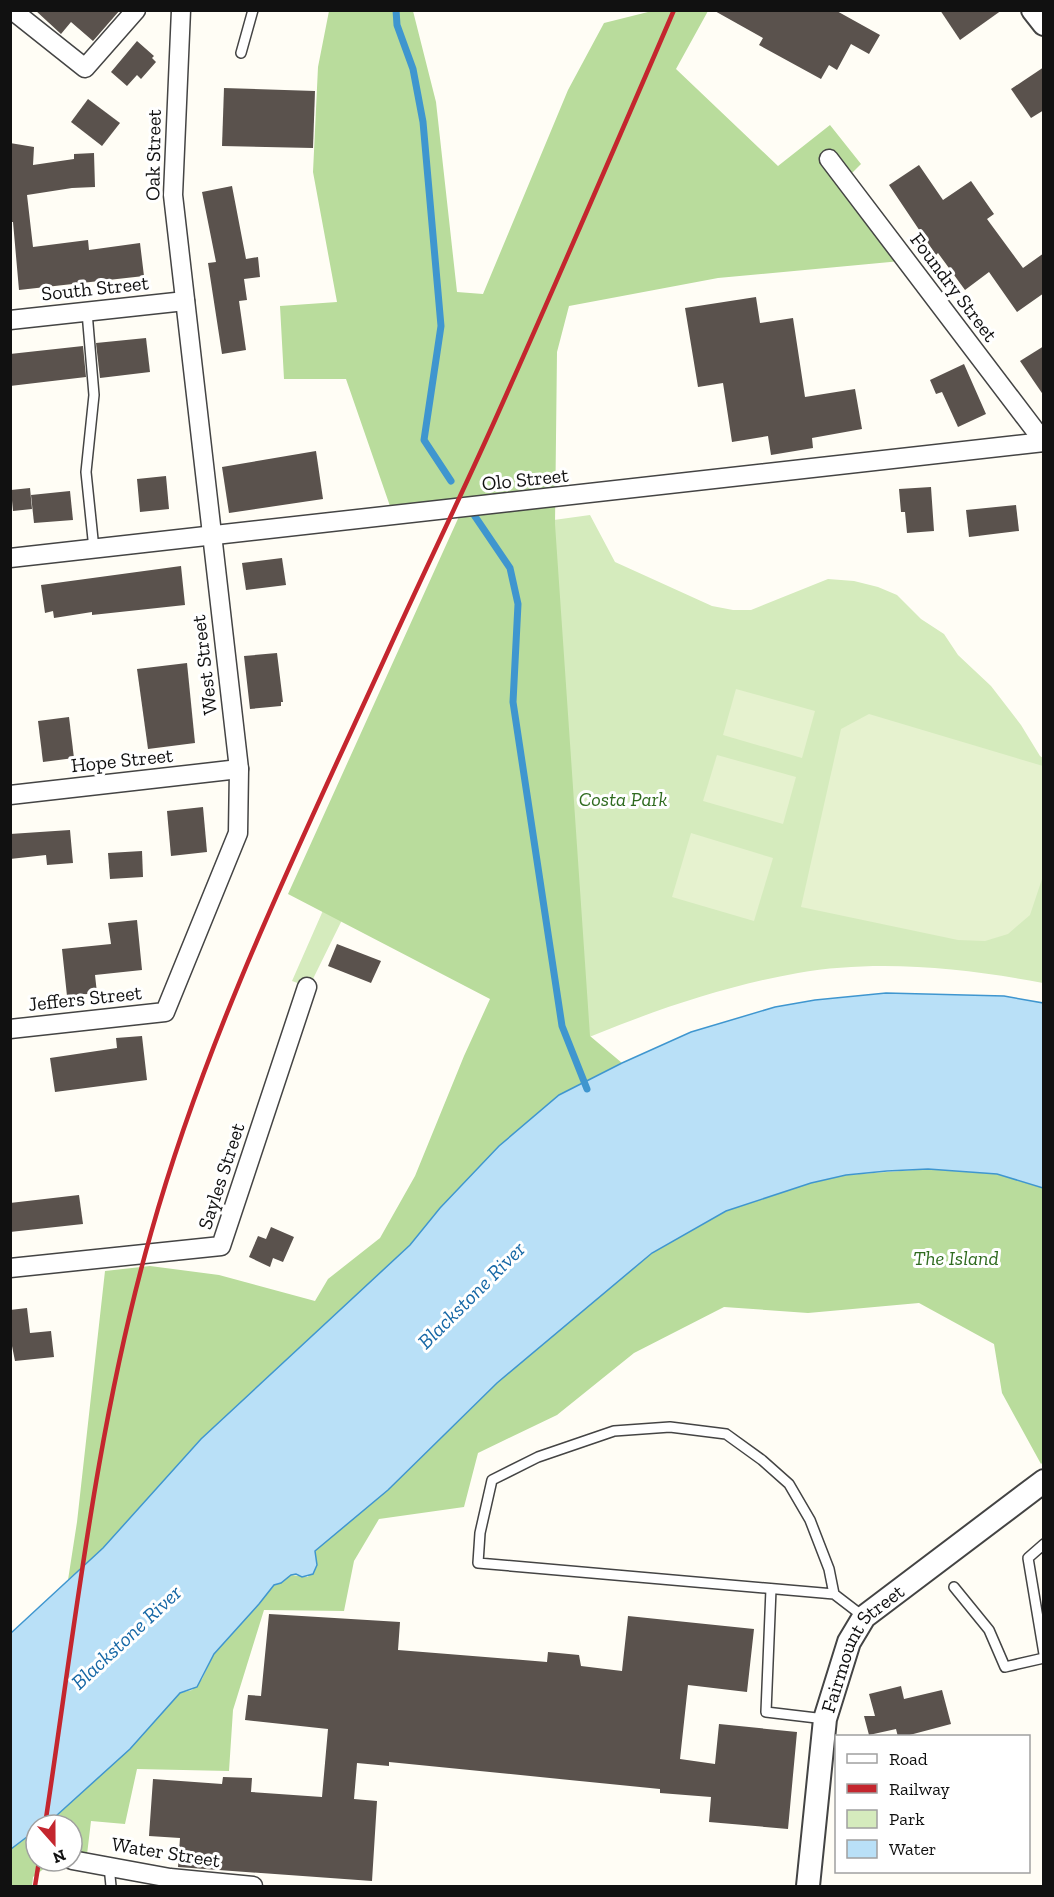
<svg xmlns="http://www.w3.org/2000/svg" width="1054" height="1897" font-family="'Zilla Slab',serif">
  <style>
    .green { fill: #d5ebbd }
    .forest { fill: #b9dc9c }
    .pitch { fill: #e6f2cf }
    .water { fill: #b9e0f7; stroke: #3f96cf; stroke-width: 1.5 }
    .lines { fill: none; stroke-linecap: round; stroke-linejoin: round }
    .stream { stroke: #3f96cf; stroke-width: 7 }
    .building { fill: #5a524d }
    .service-casing { stroke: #444; stroke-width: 12 }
    .minor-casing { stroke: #444; stroke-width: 21 }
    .tertiary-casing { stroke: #444; stroke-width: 26 }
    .service { stroke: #fff; stroke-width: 9 }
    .minor { stroke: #fff; stroke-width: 18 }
    .tertiary { stroke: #fff; stroke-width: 22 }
    .rail { stroke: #c4262e; stroke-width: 4.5 }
    .labels { text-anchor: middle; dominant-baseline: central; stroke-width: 6; stroke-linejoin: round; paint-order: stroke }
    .street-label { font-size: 20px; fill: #111; stroke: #fff }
    .park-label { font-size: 20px; font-style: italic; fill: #2f6b1f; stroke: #fff }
    .water-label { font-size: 21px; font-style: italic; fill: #1768a6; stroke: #fff }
  </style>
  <rect width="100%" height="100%" fill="#fffdf5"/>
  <path class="green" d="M 590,515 L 615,562 L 712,606 L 733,610 L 751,610 L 828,579 L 854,581 L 878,587 L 897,595 L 921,619 L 944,634 L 958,655 L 991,686 L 1021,725 L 1040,756 L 1043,758 L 1043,983 C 965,968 878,959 798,973 C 713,988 630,1019 551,1053 L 536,998 L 343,918 L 309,987 L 292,981 L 332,890 L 532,523 Z"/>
  <g class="forest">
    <polygon points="329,11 413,11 436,102 457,292 483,294 568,90 604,23 652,11 708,11 676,69 778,166 830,125 861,164 844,181 901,261 718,278 569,306 557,352 555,524 590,1036 622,1063 559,1095 440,1208 410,1245 201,1439 103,1548 68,1580 77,1522 105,1271 150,1266 219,1275 315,1301 328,1279 380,1238 415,1176 464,1056 490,999 288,894 466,501 391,509 346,379 284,379 280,306 337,302 313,172 318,67"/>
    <polygon points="928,1169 997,1174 1043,1188 1044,1461 1041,1464 1002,1393 994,1344 919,1303 808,1313 724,1307 634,1353 557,1415 478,1453 464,1507 379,1519 354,1561 344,1611 264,1610 233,1710 229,1771 137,1769 125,1824 91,1821 86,1863 72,1861 72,1825 43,1825 130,1749 180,1693 192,1690 202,1679 214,1654 259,1604 274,1585 281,1583 291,1575 308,1577 316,1559 315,1551 388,1490 497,1383 652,1253 726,1211 811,1183 846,1175"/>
    <polygon points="36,1830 36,1861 54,1861 33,1877 32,1886 11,1886 11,1849"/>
  </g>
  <g class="pitch">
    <polygon points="736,689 815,711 802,758 723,735"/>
    <polygon points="869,714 1043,766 1043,876 1030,915 1008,934 985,941 958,940 801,907 841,729"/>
    <polygon points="717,755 796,777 783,824 703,801"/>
    <polygon points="691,833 773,858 754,921 672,897"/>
  </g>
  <polygon class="water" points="886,993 1004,996 1043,1003 1043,1188 997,1174 928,1169 887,1171 846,1175 811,1183 726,1211 652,1253 497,1383 388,1490 315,1551 317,1565 313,1574 302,1577 296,1574 291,1575 281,1583 274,1585 259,1604 214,1654 197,1687 180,1693 130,1749 56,1816 43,1825 36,1825 36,1830 11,1849 11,1633 103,1548 201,1439 410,1245 440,1208 499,1146 559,1095 622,1063 691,1032 775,1007 815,1000"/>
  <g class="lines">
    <g class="stream">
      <polyline points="396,10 397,25 413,69 423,122 441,326 424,440 451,481"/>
      <polyline points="470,509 510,568 518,604 513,702 562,1026 587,1089"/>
    </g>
  </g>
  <g class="building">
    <polygon points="35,10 120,10 93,41 71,22 61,34"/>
    <polygon points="713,10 835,10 880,35 869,54 851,44 837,70 829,65 821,79 759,45 763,38"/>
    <polygon points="940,10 1002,10 960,40"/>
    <polygon points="137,41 154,56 152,58 156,62 141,79 137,75 127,86 111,72"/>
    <polygon points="1044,67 1044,110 1031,118 1011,89"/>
    <polygon points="224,88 315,91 313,148 222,146"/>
    <polygon points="88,99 120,123 102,146 71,122"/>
    <polygon points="10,143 34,147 33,165 74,159 74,154 94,153 95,187 72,188 27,195 33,247 88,240 89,250 140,243 144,276 19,290 13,222 10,222"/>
    <polygon points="919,165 943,200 971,181 994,214 987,219 1023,268 1044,253 1044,293 1017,312 989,272 965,290 938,253 936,255 889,185"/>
    <polygon points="232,186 246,259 258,257 260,277 244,279 247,300 239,301 246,350 222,354 208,263 216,262 202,192"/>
    <polygon points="756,297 760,323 793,318 805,397 855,389 862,429 812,438 813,448 771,455 768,436 732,442 723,383 698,387 685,308"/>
    <polygon points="146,338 150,372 100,378 96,343"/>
    <polygon points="83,346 86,377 10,386 10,354"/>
    <polygon points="1044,346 1044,396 1020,361"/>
    <polygon points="964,364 986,414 958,427 942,392 936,394 930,380"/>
    <polygon points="316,451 323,499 229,513 222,467"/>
    <polygon points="166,476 169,509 140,512 137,479"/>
    <polygon points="931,487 934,531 907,533 905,512 901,512 899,489"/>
    <polygon points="30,488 32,509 13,511 11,490"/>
    <polygon points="70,491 73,520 34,523 31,495"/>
    <polygon points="1016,505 1019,531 969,537 966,510"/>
    <polygon points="282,558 286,585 246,590 242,563"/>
    <polygon points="181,566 185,605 92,615 92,612 54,618 53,611 45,613 41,585"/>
    <polygon points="277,653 283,702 281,702 281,706 250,709 244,656"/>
    <polygon points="187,663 195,743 148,749 137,669"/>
    <polygon points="69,717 74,758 43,762 38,721"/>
    <polygon points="203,807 207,852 171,856 167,811"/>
    <polygon points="70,830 73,863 47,865 46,855 10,859 10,834"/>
    <polygon points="142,851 143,877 110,879 108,853"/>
    <polygon points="137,920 142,970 95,975 97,993 67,996 62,949 111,944 108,923"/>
    <polygon points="337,944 381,961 371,983 328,966"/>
    <polygon points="142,1036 147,1080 55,1092 50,1058 117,1048 116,1038"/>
    <polygon points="79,1195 83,1224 10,1232 10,1203"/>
    <polygon points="271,1227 294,1237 283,1262 273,1258 270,1267 249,1257 258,1236 266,1239"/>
    <polygon points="27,1308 30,1333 51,1331 54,1357 15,1361 10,1336 10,1310"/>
    <polygon points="269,1614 400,1622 398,1650 547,1662 548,1652 579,1655 581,1666 622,1671 628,1616 754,1629 747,1692 688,1685 680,1759 715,1764 719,1724 797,1732 788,1829 709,1822 711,1797 660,1793 660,1789 389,1762 389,1766 357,1763 354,1799 377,1801 372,1881 178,1867 180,1838 149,1836 153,1779 222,1784 223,1777 252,1778 251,1792 322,1797 328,1729 245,1720 248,1695 261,1696"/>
    <polygon points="901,1686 904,1699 942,1690 951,1724 902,1737 898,1737 896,1729 869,1735 864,1716 875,1716 869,1694"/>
  </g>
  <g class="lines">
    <g class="service-casing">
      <g id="service">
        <polyline points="241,53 253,10"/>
        <polyline points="87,312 94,395 86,472 94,549"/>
        <polyline points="1044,1544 1028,1558 1044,1654"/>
        <polyline points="954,1587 989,1630 1005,1667 1044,1658"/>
        <polyline points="771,1589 766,1712 825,1719"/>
        <polyline points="834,1594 478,1563 480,1533 492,1480 538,1457 614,1431 670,1427 726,1434 762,1460 789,1484 810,1520 829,1569 834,1594 864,1617"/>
        <polyline points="109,1866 111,1886"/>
      </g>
    </g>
    <g class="minor-casing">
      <g id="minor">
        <polyline points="12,10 85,68 136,10"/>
        <polyline points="829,159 1044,442"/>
        <polyline points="10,320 185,301"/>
        <polyline points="10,558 1044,442"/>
        <polyline points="10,795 239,769"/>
        <polyline points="10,1029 165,1012 238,833 239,769 173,195 181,10"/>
        <polyline points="10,1268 221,1246 307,987"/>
        <polyline points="72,1860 170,1878 253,1886"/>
      </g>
    </g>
    <g class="tertiary-casing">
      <g id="tertiary">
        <polyline points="1033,10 1044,24"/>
        <path id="s1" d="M 808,1886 L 825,1719 L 849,1642 L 864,1617 L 1044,1481"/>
      </g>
    </g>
    <use href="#service" class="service"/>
    <use href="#minor" class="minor"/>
    <use href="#tertiary" class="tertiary"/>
    <g class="rail">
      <path d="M 45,1825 C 75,1627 96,1426 151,1233 C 208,1030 302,840 389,649 C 424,572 461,496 495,420 C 556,284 615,147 674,10"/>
      <polyline points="35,1886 39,1861"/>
    </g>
  </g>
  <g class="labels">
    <g class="street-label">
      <text transform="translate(153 155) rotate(-89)">Oak Street</text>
      <text transform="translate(954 287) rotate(53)">Foundry Street</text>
      <text transform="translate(95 288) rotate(-6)">South Street</text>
      <text transform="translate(525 479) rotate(-6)">Olo Street</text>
      <text transform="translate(204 665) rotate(-97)">West Street</text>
      <text transform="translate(122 760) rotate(-6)">Hope Street</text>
      <text transform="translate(85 998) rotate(-6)">Jeffers Street</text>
      <text transform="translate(221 1176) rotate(-72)">Sayles Street</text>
      <text stroke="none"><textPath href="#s1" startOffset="250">Fairmount Street</textPath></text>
      <text transform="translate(166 1852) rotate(9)">Water Street</text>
    </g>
    <g class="park-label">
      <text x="623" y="799">Costa Park</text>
      <text x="956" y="1258">The Island</text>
    </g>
    <g class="water-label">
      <text transform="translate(471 1295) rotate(-45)">Blackstone River</text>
      <text transform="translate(126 1637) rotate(-43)">Blackstone River</text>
    </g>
  </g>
  <rect width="1054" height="1897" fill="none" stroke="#111111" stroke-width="24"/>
  <rect x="835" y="1735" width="195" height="138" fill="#ffffff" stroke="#a0a0a0" stroke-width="1.5"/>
  <rect x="847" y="1754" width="30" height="9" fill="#ffffff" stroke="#a0a0a0" stroke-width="1.5"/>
  <text x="889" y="1765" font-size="18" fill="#111111">Road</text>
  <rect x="847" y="1784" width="30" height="9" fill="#c4262e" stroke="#a0a0a0" stroke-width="1.5"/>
  <text x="889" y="1795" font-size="18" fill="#111111">Railway</text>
  <rect x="847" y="1810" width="30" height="18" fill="#d5ebbd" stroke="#a0a0a0" stroke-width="1.5"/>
  <text x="889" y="1825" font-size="18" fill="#111111">Park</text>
  <rect x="847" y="1840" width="30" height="18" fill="#b9e0f7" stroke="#a0a0a0" stroke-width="1.5"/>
  <text x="889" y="1855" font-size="18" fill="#111111">Water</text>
  <g transform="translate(54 1843) rotate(159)"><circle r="28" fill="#ffffff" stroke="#a0a0a0" stroke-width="1.5"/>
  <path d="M0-4.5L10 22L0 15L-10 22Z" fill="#c4262e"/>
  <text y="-9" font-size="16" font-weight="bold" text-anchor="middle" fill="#111111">N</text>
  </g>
</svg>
